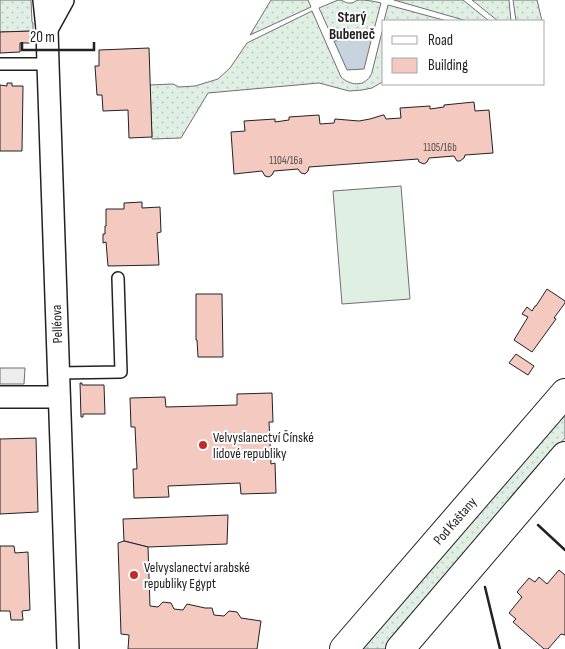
<svg xmlns="http://www.w3.org/2000/svg" width="565" height="649" font-family="'Sofia Sans Condensed',sans-serif">
  <style>
    .grass { fill: url(#grass-dots); stroke: #6f6f6f }
    .pitch { fill: #e0efe3; stroke: #6f6f6f }
    .parking { fill: #ededed; stroke: #6f6f6f }
    .water { fill: #c7d3dd; stroke: #6f6f6f }
    .building { fill: #f3c9c0; stroke: #222 }
    .lines { fill: none; stroke-linecap: round; stroke-linejoin: round }
    .service-casing { stroke: #222; stroke-width: 14 }
    .minor-casing { stroke: #222; stroke-width: 24 }
    .secondary-casing { stroke: #222; stroke-width: 30 }
    .service { stroke: #fff; stroke-width: 11 }
    .minor { stroke: #fff; stroke-width: 21 }
    .secondary { stroke: #fff; stroke-width: 28 }
    .wall { stroke: #222; stroke-width: 2.5 }
    .poi-dot { fill: #c62828; stroke: #fff; stroke-width: 2 }
    .labels { text-anchor: middle; dominant-baseline: central; stroke-width: 4; stroke-linejoin: round; paint-order: stroke }
    .number-label { font-size: 11px; fill: #564c4a }
    .street-label { font-size: 14px; fill: #222; stroke: #fff }
    .poi-label { font-size: 14px; fill: #222; stroke: #fff; text-anchor: start }
    .neighbourhood-label { font-size: 15px; font-weight: bold; fill: #222; stroke: #fff }
  </style>
  <defs>
    <pattern id="grass-dots" width="8" height="8" patternUnits="userSpaceOnUse" patternTransform="scale(1.25)"><rect width="8" height="8" fill="#e0efe3"/><path d="M2 2h.1M6 6h.1" fill="none" stroke="#c0cdc2" stroke-width="1.8" stroke-linecap="round"/></pattern>
  </defs>
  <rect width="100%" height="100%" fill="#fff"/>
  <g class="grass">
    <polygon points="0,0 31,0 32,22 33,23 33,31 0,32"/>
    <polygon points="271,0 308,0 311,7 250,35"/>
    <path d="M 338,0 C 344,0 346,4 351,3 C 354,3 356,0 359,0 C 366,0 374,1 381,3 L 372,37 L 334,41 L 319,8 Z"/>
    <polygon points="394,0 463,0 489,21 467,21"/>
    <polygon points="472,0 509,0 511,21 498,21"/>
    <polygon points="513,0 537,0 542,21 516,21"/>
    <polygon points="388,5 447,21 384,21"/>
    <path d="M 312,11 L 341,77 C 348,84 361,87 368,79 C 369,79 372,73 372,72 L 384,24 L 384,81 L 372,88 L 362,90 L 349,91 L 319,83 L 208,93 L 181,138 L 152,139 L 150,85 L 173,84 L 179,87 L 195,86 L 218,79 L 230,68 L 247,43 Z"/>
    <polygon points="565,411 565,438 385,649 360,649"/>
  </g>
  <polygon class="pitch" points="401,186 410,299 342,304 333,191"/>
  <polygon class="parking" points="0,368 25,368 24,384 0,384"/>
  <polygon class="water" points="372,37 364,69 347,70 334,41"/>
  <g class="building">
    <polygon points="33,31 33,43 20,43 20,52 0,53 0,32"/>
    <polygon points="149,48 152,137 129,138 128,110 103,111 102,95 97,95 95,66 99,66 99,50"/>
    <polygon points="7,83 12,83 12,86 23,86 22,151 0,151 0,85 7,86"/>
    <polygon points="474,102 475,111 489,110 493,153 465,155 464,158 460,161 457,161 454,156 429,158 427,162 424,164 419,162 418,159 309,167 308,171 305,174 301,173 298,169 274,171 272,175 269,177 265,176 262,171 234,174 231,132 245,131 244,121 275,119 275,122 289,120 289,117 319,115 320,124 334,123 335,119 359,121 370,119 383,115 384,115 386,119 401,118 400,108 430,106 430,109 444,107 444,105"/>
    <polygon points="142,202 142,208 160,207 161,232 157,233 159,265 108,266 106,242 103,243 103,234 105,234 105,226 106,226 106,209 124,209 124,203"/>
    <polygon points="547,289 565,301 565,303 554,318 556,319 532,352 514,340 528,317 522,314 527,307 532,311 535,306 536,306"/>
    <polygon points="196,294 222,294 223,357 198,357 197,340 196,340"/>
    <polygon points="516,354 534,366 528,375 509,363"/>
    <polygon points="80,383 82,383 82,385 104,385 105,414 83,414 83,417 81,417"/>
    <polygon points="272,393 273,422 269,422 271,464 275,463 276,493 241,494 240,483 168,486 169,497 134,498 133,469 137,469 135,427 131,427 130,398 165,397 166,407 237,405 237,394"/>
    <polygon points="36,438 38,512 0,514 0,439"/>
    <polygon points="228,515 227,544 148,547 124,541 123,519"/>
    <polygon points="124,541 148,547 150,606 158,607 163,602 171,603 174,609 183,610 187,604 205,608 212,608 214,615 224,616 229,611 237,612 241,618 261,621 257,649 128,649 129,635 121,634 118,543"/>
    <polygon points="0,546 14,546 15,553 28,552 30,610 22,611 23,620 11,620 10,611 0,611"/>
    <polygon points="559,570 565,575 565,635 561,634 548,649 544,649 513,622 516,619 509,613 522,597 517,592 529,578 535,582 539,577 547,584"/>
  </g>
  <g class="lines">
    <g class="service-casing">
      <g id="service">
        <polyline points="0,64 48,64"/>
        <polyline points="58,373 121,372 118,278"/>
      </g>
    </g>
    <g class="minor-casing">
      <g id="minor">
        <polyline points="44,0 47,29 48,64 68,649"/>
        <polyline points="47,29 63,0"/>
        <polyline points="0,397 59,397"/>
      </g>
    </g>
    <g class="secondary-casing">
      <g id="secondary">
        <polyline points="344,649 565,393"/>
        <polyline points="400,649 565,456"/>
      </g>
    </g>
    <use href="#service" class="service"/>
    <use href="#minor" class="minor"/>
    <use href="#secondary" class="secondary"/>
    <g class="wall">
      <polyline points="538,525 565,550"/>
      <polyline points="485,587 500,649"/>
    </g>
  </g>
  <g class="poi-dot">
    <circle cx="203" cy="445" r="5"/>
    <circle cx="134" cy="575" r="5"/>
  </g>
  <g class="labels">
    <g class="number-label">
      <text x="440" y="147">1105/16b</text>
      <text x="286" y="160">1104/16a</text>
    </g>
    <g class="street-label">
      <text transform="translate(57 324) rotate(-92)">Pelléova</text>
      <text transform="translate(455 521) rotate(-49)">Pod Kaštany</text>
    </g>
    <g class="poi-label">
      <text x="213" y="437">Velvyslanectví Čínské<tspan x="213" dy="16">lidové republiky</tspan></text>
      <text x="144" y="567">Velvyslanectví arabské<tspan x="144" dy="16">republiky Egypt</tspan></text>
    </g>
    <g class="neighbourhood-label">
      <text x="352" y="17">Starý<tspan x="352" dy="17">Bubeneč</tspan></text>
    </g>
  </g>
  <rect x="382" y="20" width="162" height="65" fill="#ffffff" stroke="#a7a7a7"/>
  <rect x="392" y="36" width="25" height="8" fill="#ffffff" stroke="#a7a7a7"/>
  <text x="428" y="45" font-size="15" fill="#222222">Road</text>
  <rect x="392" y="58" width="25" height="15" fill="#f3c9c0" stroke="#a7a7a7"/>
  <text x="428" y="70" font-size="15" fill="#222222">Building</text>
  <path d="M22 42v8h72v-8" fill="none" stroke="#222222" stroke-width="2.5"/>
  <text x="30" y="42" font-size="15" fill="#222222" stroke="#ffffff" stroke-width="4" paint-order="stroke">20 m</text>
</svg>
